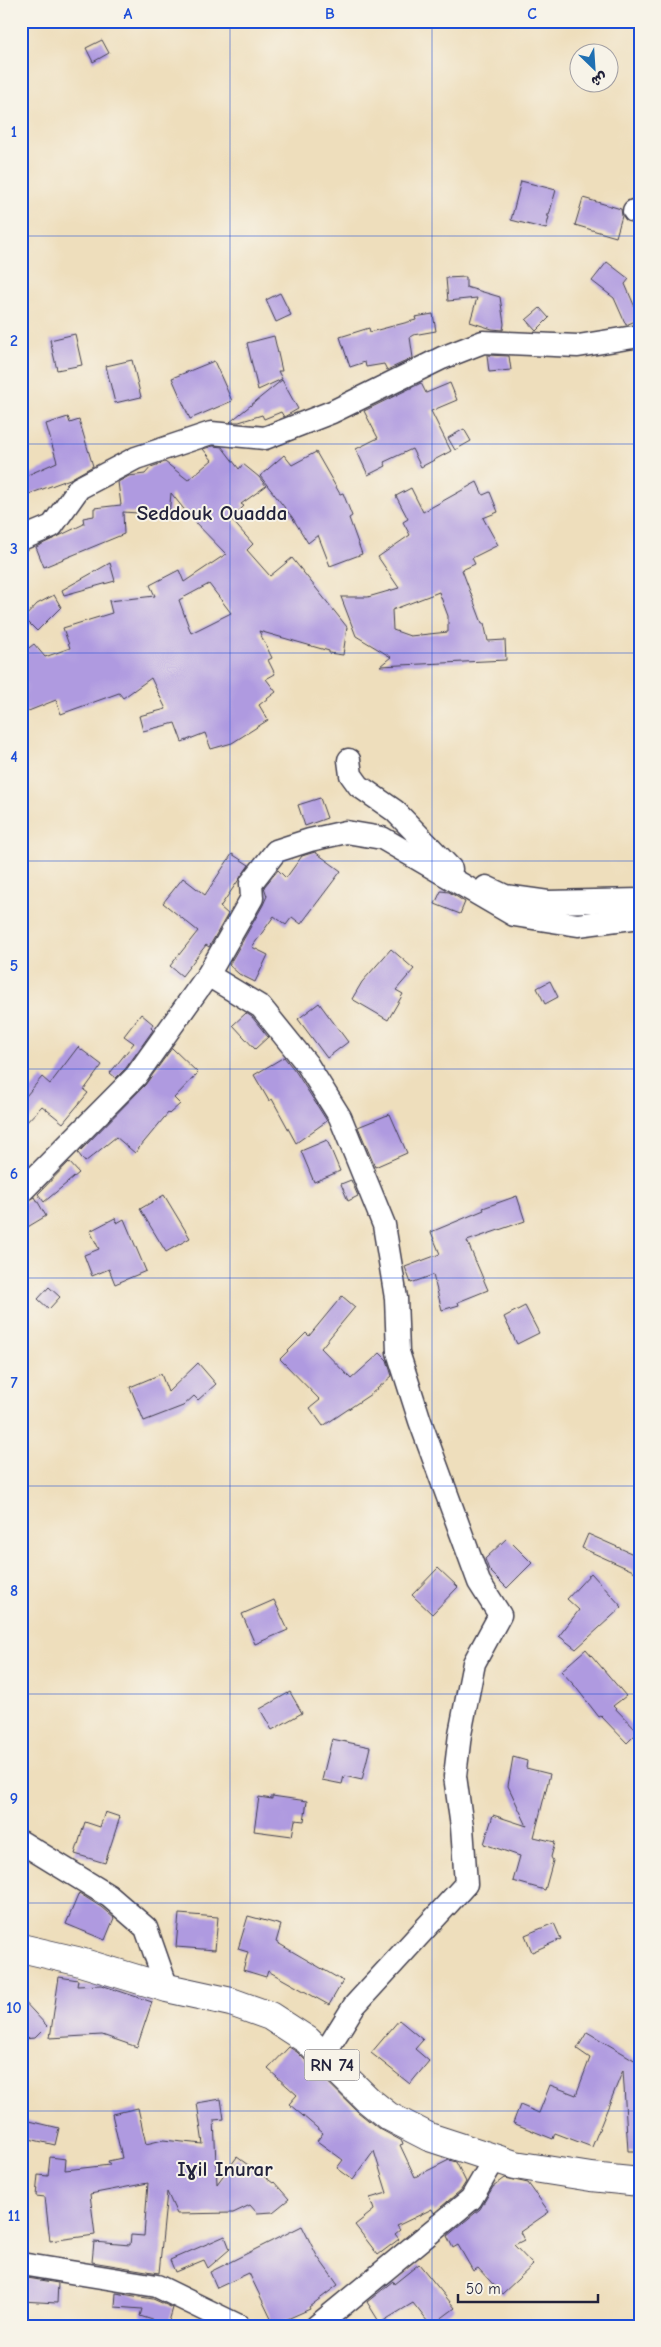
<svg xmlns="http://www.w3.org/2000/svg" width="661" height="2347" font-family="'Comic Neue','Playpen Sans Arabic',sans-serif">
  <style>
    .building { fill: #af9ae0; fill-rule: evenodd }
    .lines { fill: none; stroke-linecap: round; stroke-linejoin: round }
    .street-casing { stroke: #413e4e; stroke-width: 25 }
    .primary-casing { stroke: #413e4e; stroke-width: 30 }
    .street { stroke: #fff; stroke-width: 22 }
    .primary { stroke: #fff; stroke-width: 28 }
    .grid { fill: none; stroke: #1d4ed8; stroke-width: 1; stroke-opacity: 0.55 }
    .labels { text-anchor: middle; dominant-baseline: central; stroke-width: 4; stroke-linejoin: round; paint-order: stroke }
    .shield { fill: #f7f3e8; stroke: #62616f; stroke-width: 1 }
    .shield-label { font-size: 18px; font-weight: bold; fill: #22223b }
    .quarter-label { font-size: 21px; font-weight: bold; fill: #22223b; stroke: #f7f3e8 }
    .neatline { fill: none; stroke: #1d4ed8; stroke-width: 2 }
    .grid-label { font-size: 16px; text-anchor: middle; font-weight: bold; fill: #1d4ed8 }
  </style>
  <rect width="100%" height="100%" fill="#f7f3e8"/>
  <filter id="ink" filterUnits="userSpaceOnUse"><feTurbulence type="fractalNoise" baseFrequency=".02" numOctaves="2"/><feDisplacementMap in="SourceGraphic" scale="10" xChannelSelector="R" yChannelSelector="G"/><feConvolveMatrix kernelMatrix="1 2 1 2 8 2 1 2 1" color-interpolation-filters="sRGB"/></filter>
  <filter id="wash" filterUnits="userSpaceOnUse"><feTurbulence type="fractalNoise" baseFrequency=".0096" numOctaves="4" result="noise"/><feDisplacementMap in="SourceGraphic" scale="20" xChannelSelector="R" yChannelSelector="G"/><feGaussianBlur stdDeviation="1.12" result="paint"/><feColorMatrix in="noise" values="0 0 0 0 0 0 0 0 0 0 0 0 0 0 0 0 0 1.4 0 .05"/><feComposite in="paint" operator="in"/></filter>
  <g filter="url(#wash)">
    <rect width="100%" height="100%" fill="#eedebc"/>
    <g id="blocks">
      <g class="building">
        <polygon points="102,40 109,53 93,62 86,48"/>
        <polygon points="521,181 556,190 549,215 546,215 549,217 546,229 511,220"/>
        <polygon points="583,198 621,209 622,216 616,237 575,225"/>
        <polygon points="607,262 629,279 625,284 640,319 626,325 614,298 592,281"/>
        <polygon points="466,277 466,287 500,297 504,324 503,330 492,329 470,322 477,298 448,301 446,278"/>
        <polygon points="280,293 291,315 276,322 266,300"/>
        <polygon points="540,308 549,318 536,331 526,320"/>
        <polygon points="433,314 436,331 413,335 410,337 413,358 387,370 384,364 366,367 365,362 350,367 340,337 369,328 370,332 416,320 415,317"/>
        <polygon points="75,334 82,365 57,370 50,340"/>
        <polygon points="274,336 282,371 278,371 282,379 258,390 247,343"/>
        <polygon points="487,355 509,356 511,370 489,372"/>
        <polygon points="132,360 141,397 115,403 106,366"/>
        <polygon points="214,361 232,401 190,419 172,378"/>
        <polygon points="282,380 298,409 284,417 281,412 264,419 262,415 239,422 230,422"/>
        <polygon points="421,383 426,393 450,383 457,400 431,411 451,451 421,467 412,449 384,462 386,466 368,475 356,449 378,438 364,411"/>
        <polygon points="68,417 70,423 79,420 93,466 70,479 21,497 21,478 57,462 46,424"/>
        <polygon points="464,429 471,441 455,450 448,438"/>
        <path d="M 213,446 L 222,447 L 239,469 L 243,464 L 259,477 L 266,486 L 241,504 L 244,506 L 231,519 L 253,544 L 247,550 L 270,576 L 292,558 L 347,627 L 343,655 L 329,653 L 329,651 L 259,631 L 272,658 L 268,660 L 275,674 L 266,679 L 276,692 L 259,705 L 268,720 L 232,743 L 211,749 L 205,733 L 182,742 L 175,723 L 143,731 L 139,716 L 166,709 L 151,678 L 123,698 L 119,693 L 61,714 L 56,700 L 21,714 L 21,654 L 34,644 L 45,657 L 70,648 L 63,628 L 112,613 L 109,601 L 155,596 L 150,585 L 179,570 L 184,582 L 226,554 L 191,518 L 171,493 L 169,515 L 123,512 L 124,534 L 44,567 L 36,547 L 84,524 L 83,518 L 94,516 L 94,508 L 121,505 L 118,482 L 129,476 L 145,474 L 151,467 L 165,462 L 188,480 L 212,460 L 203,449 ZM 209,584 L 231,613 L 191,633 L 179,600 Z"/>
        <polygon points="316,452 340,494 343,493 352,516 349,518 362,554 330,566 318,535 308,543 292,517 260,476 284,455 292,465"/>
        <path d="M 477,482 L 483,495 L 490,492 L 498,512 L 483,518 L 498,545 L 472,558 L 475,564 L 462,570 L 482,623 L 484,623 L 488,641 L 505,640 L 506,660 L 380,666 L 391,657 L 356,636 L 341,597 L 368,597 L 399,588 L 378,557 L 410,535 L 403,522 L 408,519 L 396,496 L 411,488 L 423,512 ZM 439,592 L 448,616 L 448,632 L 410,636 L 393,630 L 392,610 Z"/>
        <polygon points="110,563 115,581 64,595 62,590"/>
        <polygon points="54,595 61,607 37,631 24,618 37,604"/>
        <polygon points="320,798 327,818 305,826 298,805"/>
        <polygon points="315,852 341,871 301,924 292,917 286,925 274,916 252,947 268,955 255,982 239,974 229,965 263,905 267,896 264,887 278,870 286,878 302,856"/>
        <polygon points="232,854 249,865 220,907 228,914 209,947 206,945 182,976 170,966 198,931 163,903 183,878 205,895"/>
        <polygon points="441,891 449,892 465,902 460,914 435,904"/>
        <polygon points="391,949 414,969 396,990 403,994 388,1020 352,999 362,982"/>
        <polygon points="550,981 558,997 545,1004 537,988"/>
        <polygon points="319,1003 348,1042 327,1058 298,1019"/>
        <polygon points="246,1013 252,1017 268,1037 255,1049 233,1025"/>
        <polygon points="141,1014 153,1024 151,1028 153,1030 126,1068 116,1078 110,1073 134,1043 124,1036"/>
        <polygon points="78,1047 102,1065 84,1090 88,1093 63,1123 42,1106 21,1128 21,1102 42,1077 50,1084"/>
        <polygon points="172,1048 198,1073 174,1098 180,1104 169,1114 168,1113 135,1153 116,1137 85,1162 78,1153 145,1085"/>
        <polygon points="284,1057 296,1072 327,1121 296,1143 272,1099 269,1101 254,1075"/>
        <polygon points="390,1114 407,1153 375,1167 358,1127"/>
        <polygon points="327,1140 340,1171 314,1182 301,1151"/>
        <polygon points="69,1162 79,1173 44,1202 38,1194"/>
        <polygon points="351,1180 358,1196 348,1201 341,1184"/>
        <polygon points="164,1195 190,1238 166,1252 140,1209"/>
        <polygon points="517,1196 525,1221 467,1241 488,1290 458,1302 459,1305 442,1310 433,1275 411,1283 405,1267 440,1254 431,1232 484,1210 483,1208"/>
        <polygon points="35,1197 46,1216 21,1231 21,1205"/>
        <polygon points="115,1218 117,1223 124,1219 146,1271 115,1284 109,1269 92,1276 84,1255 99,1249 90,1231"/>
        <polygon points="49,1287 60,1297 49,1309 38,1299"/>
        <polygon points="342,1296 355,1307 321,1348 351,1379 380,1353 387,1360 392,1376 371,1394 323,1426 310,1408 320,1400 280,1359 306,1333 309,1336"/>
        <polygon points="525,1306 539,1333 517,1344 504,1317"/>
        <polygon points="198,1363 216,1384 198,1400 194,1396 183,1406 144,1421 130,1387 161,1374 168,1392"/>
        <polygon points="588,1534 640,1557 640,1574 582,1548"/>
        <polygon points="507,1538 532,1563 507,1588 489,1570 485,1559"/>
        <polygon points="438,1568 458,1587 432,1614 412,1595"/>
        <polygon points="591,1573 622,1607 576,1649 559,1636 579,1610 567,1599"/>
        <polygon points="274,1600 288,1630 255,1644 242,1614"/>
        <polygon points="586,1649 626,1696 613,1706 638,1732 627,1743 601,1716 599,1717 574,1685 561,1671"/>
        <polygon points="290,1692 302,1713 272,1730 260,1709"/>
        <polygon points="332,1739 370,1747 362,1780 344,1776 342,1784 322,1780"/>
        <polygon points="513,1757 527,1761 526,1768 550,1774 534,1837 555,1842 551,1857 553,1861 545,1890 513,1881 520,1856 484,1844 493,1815 527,1826 508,1786"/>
        <polygon points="272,1796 307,1801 304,1821 295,1820 292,1836 254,1831 259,1797 272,1799"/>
        <polygon points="105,1812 120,1817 105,1863 75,1854 85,1822 100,1827"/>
        <polygon points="79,1893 101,1907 114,1918 105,1940 66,1924"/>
        <polygon points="179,1914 218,1917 215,1950 176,1947"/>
        <polygon points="248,1916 281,1925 276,1942 343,1981 329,2005 268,1971 266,1977 243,1970 248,1952 238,1949"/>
        <polygon points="554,1923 561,1939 532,1952 525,1935"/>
        <polygon points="59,1977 78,1980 77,1986 101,1985 152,2002 137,2047 102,2035 50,2038"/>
        <polygon points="21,1998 47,2026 35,2038 21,2039"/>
        <polygon points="399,2020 423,2040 415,2049 429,2061 410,2084 371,2053"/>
        <polygon points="587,2032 636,2061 640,2069 640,2151 628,2151 623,2070 592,2147 555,2133 553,2139 513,2123 520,2105 539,2113 550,2085 576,2095 590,2058 577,2049"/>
        <polygon points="289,2047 297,2052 358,2112 378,2128 402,2141 403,2144 400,2145 415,2177 449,2160 456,2162 466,2182 461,2190 434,2213 432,2209 397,2226 400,2230 395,2234 399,2239 378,2255 355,2225 374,2210 370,2198 387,2193 374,2151 353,2180 337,2168 343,2160 317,2141 323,2133 289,2104 297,2095 268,2069"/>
        <polygon points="221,2099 224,2119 214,2120 217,2184 237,2157 273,2183 274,2182 289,2199 273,2212 257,2213 250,2205 233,2213 177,2214 167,2192 159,2273 92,2262 94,2242 130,2245 131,2235 144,2236 148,2183 90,2194 95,2235 50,2241 45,2197 36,2196 38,2175 48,2176 50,2157 66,2159 65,2170 110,2165 108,2161 122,2158 112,2114 138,2108 146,2144 163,2140 203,2144 197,2103"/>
        <polygon points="21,2119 59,2128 55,2145 21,2137"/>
        <polygon points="505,2178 528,2183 549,2212 520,2232 524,2240 514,2245 533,2265 502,2294 478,2268 473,2271 458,2245 453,2248 447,2236 480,2209 493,2187"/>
        <polygon points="302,2226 317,2256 338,2285 309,2307 310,2309 274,2325 249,2273 217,2288 210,2272"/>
        <polygon points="225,2236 230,2249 208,2268 204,2260 175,2272 170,2260"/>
        <polygon points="419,2264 455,2308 431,2326 413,2303 380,2323 367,2302 393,2281 394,2284"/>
        <polygon points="21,2277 58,2283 57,2303 21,2301"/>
        <polygon points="116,2293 153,2299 173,2308 168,2325 140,2316 142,2309 115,2307"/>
      </g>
    </g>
  </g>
  <g filter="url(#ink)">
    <use href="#blocks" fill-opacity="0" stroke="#413e4e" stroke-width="1"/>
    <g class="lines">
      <g class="street-casing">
        <g id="street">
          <polyline points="634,211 640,213"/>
          <polyline points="21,539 52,526 79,488 136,458 211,433 265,438 332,412 442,358 483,342 578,346 640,336"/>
          <polyline points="349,760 351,775 359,786 395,811 451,869"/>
          <polyline points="486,887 505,896 548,902 640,900"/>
          <polyline points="208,975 261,1007 307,1064 340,1117 384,1225 396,1298 398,1352 420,1421 479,1582 500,1615 474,1663 460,1734 455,1776 462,1827 466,1884 354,2006 323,2056"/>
          <polyline points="21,1192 136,1076 208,975 252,898 251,883 276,851 310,840 346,832 382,838 514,915 578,925 640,917"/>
          <polyline points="21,1842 109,1896 146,1928 167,1988"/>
          <polyline points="21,2264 157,2286 239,2326"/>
          <polyline points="317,2326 471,2199 495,2158"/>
        </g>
      </g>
      <g class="primary-casing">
        <polyline id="primary" points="21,1948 77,1961 167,1988 231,2002 270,2016 307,2040 368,2100 388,2116 429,2137 515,2165 591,2177 640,2182"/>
      </g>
      <use href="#street" class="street"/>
      <use href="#primary" class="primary"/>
    </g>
  </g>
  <path class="grid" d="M 230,21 L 230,2326M 432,21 L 432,2326M 21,236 L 640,236M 21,444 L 640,444M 21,653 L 640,653M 21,861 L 640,861M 21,1069 L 640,1069M 21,1278 L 640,1278M 21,1486 L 640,1486M 21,1694 L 640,1694M 21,1903 L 640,1903M 21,2111 L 640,2111"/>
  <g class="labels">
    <rect class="shield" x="304.5" y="2049.5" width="55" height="31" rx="4"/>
    <g class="shield-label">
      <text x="332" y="2065">RN 74</text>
    </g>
    <g class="quarter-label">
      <text x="212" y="513">Seddouk Ouadda</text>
      <text x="225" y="2169">Iɣil Inurar</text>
    </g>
  </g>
  <rect width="661" height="2347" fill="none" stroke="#f7f3e8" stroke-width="55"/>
  <g transform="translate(594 68) rotate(155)"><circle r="24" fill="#f7f3e8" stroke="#a29fa3"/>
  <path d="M0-4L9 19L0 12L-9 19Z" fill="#1f6fb2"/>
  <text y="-8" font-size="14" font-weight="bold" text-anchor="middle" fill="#22223b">ش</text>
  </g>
  <path d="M458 2294v8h140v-8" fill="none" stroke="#22223b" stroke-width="2.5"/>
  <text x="466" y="2294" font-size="15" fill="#22223b" stroke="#f7f3e8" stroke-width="4" paint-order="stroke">50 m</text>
  <rect x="28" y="28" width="606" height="2292" class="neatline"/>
  <g class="grid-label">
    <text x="128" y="19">A</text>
    <text x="330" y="19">B</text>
    <text x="532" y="19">C</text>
    <text x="14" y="137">1</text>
    <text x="14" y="346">2</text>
    <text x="14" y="554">3</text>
    <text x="14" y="762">4</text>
    <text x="14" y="971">5</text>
    <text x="14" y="1179">6</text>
    <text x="14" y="1388">7</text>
    <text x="14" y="1596">8</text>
    <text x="14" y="1804">9</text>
    <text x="14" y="2013">10</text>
    <text x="14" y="2221">11</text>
  </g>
</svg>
